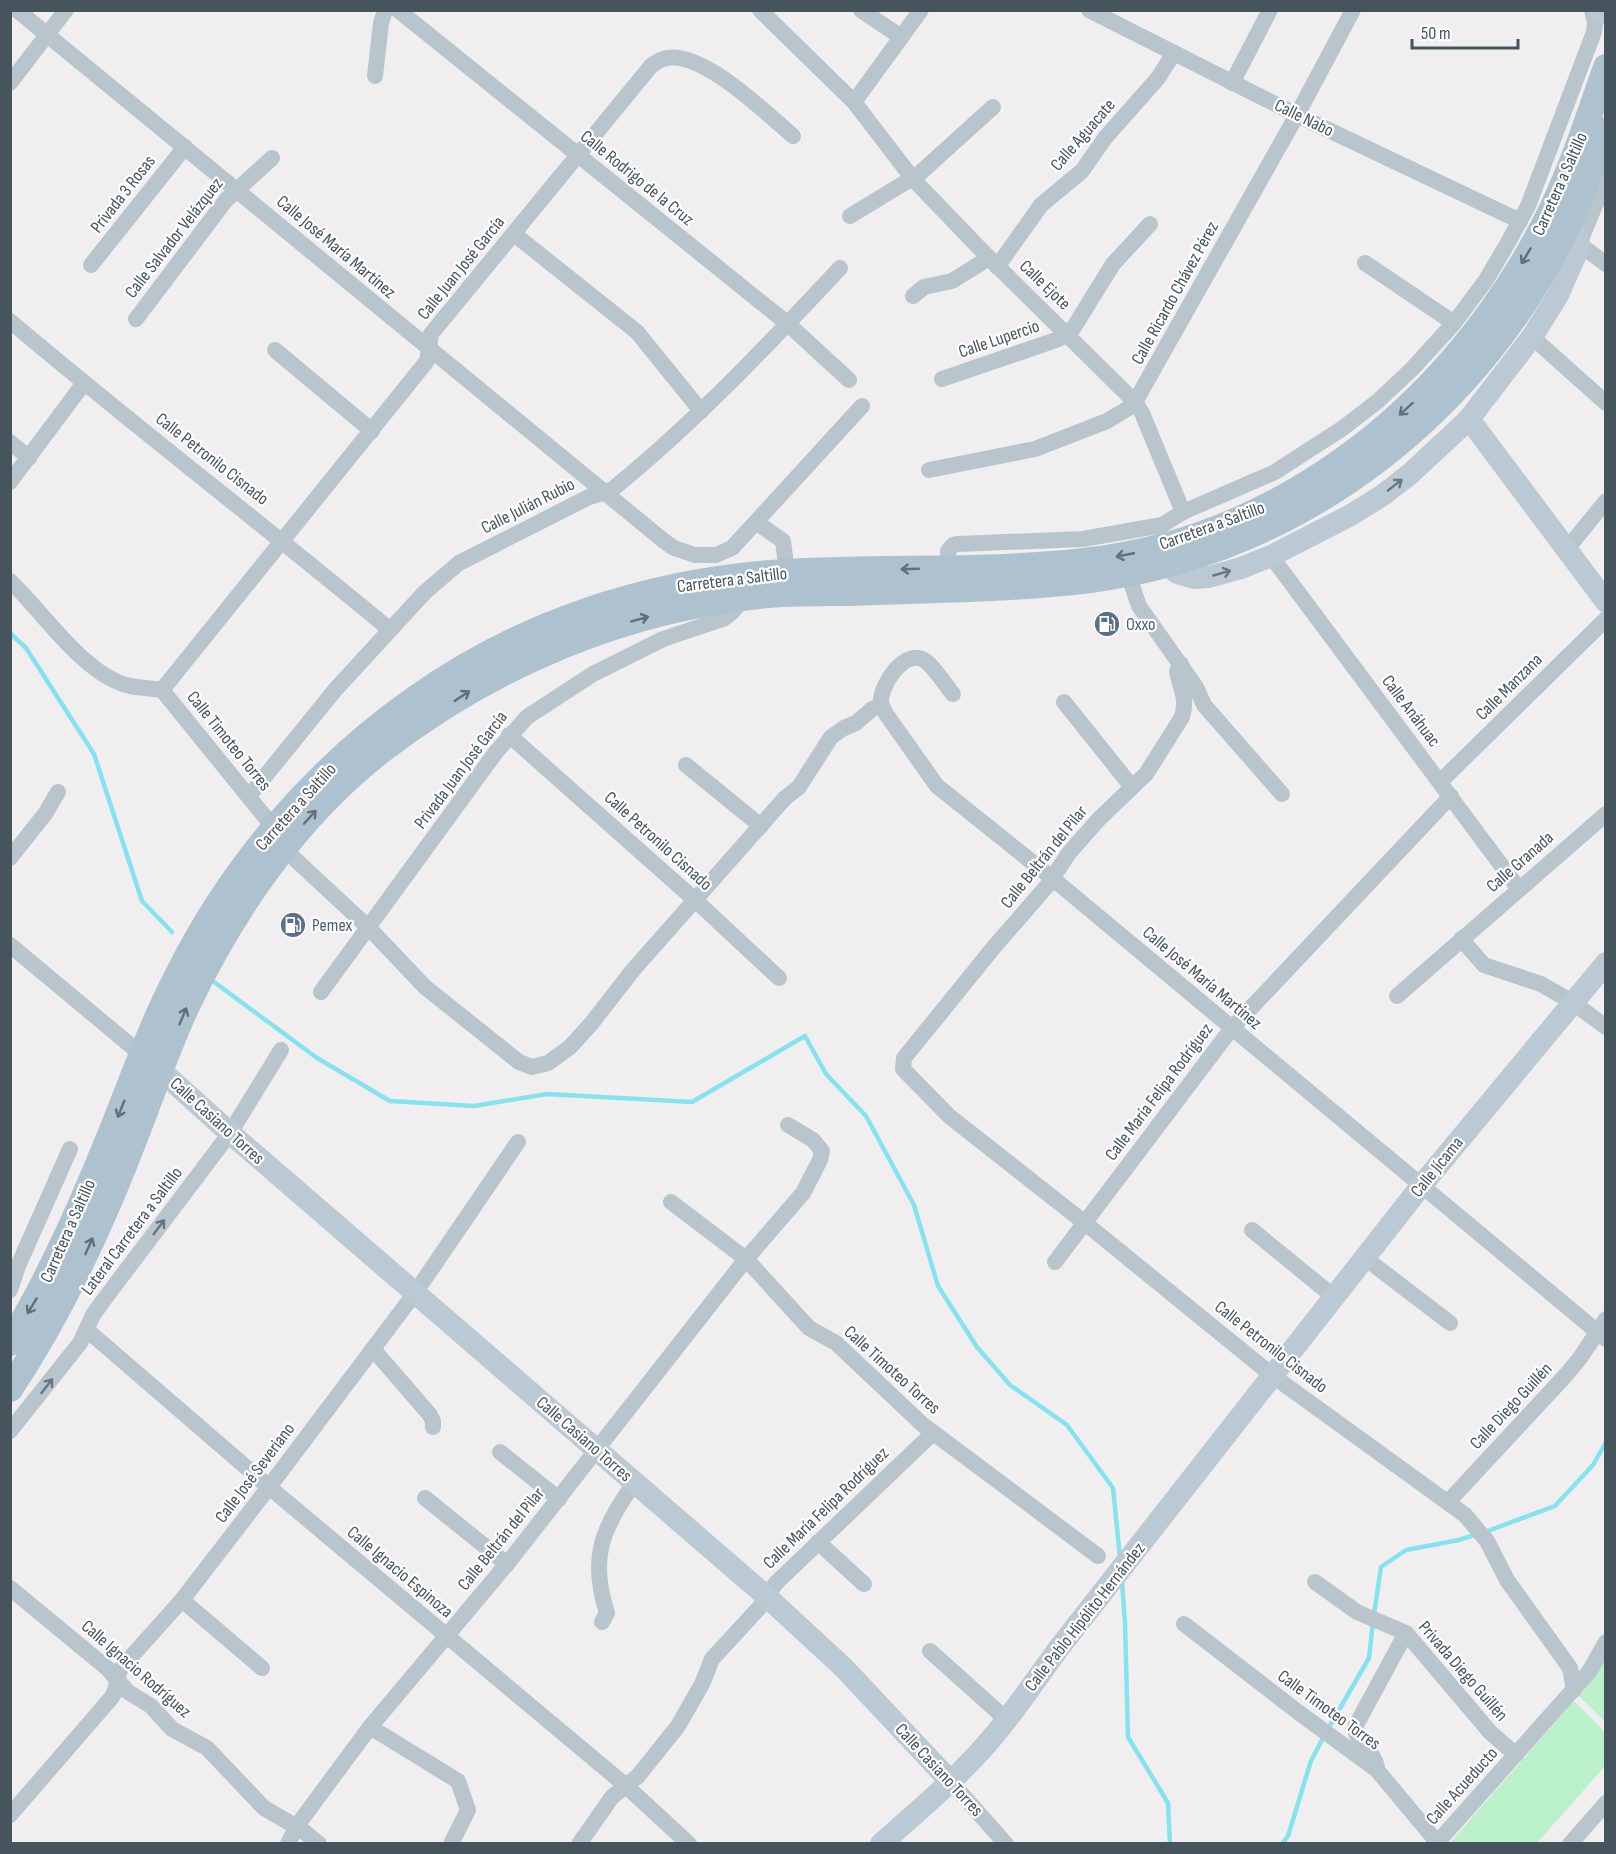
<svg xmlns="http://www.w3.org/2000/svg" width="1616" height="1854" font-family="'Sofia Sans Condensed',sans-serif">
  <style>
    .green { fill: #baf1cb }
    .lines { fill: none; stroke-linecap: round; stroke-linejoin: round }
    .stream { stroke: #85e3f0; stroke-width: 4.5 }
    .street { stroke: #b9c5cc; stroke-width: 16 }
    .secondary { stroke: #bbc9d4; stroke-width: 22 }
    .primary { stroke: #adc1cf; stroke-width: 26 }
    .oneway { stroke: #606f7a }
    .oneway2 { stroke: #697781 }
    .oneway3 { stroke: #68767e }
    .labels { text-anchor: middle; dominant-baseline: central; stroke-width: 4.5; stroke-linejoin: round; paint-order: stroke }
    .street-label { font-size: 18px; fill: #46545d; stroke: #fff }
    .service-label { font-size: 18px; fill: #4e5e75; stroke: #fff; text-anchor: start }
  </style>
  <rect width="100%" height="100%" fill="#f1eeef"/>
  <g class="green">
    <polygon points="1605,1659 1605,1722 1579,1696 1590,1683"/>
    <polygon points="1574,1701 1605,1732 1605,1766 1537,1843 1449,1844"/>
  </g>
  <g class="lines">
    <g class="stream">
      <polyline points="10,633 26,648 94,754 142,901 172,932"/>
      <polyline points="214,982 317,1058 390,1101 474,1106 547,1094 692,1102 805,1036 826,1074 866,1116 914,1205 938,1286 977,1347 1010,1385 1067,1425 1113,1488 1120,1558"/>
      <polyline points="1485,1532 1555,1506 1593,1465 1606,1442"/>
      <polyline points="1122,1582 1125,1623 1128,1737 1168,1803 1170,1844"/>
      <polyline points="1374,1614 1381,1567 1406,1550 1459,1540 1477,1534"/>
      <polyline points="1328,1729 1369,1658 1373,1622"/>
      <polyline points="1282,1844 1288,1836 1311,1761 1324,1736"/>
    </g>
    <g class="street">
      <polyline points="17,10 664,541 674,548 695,555 716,555 732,548 862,406"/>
      <polyline points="398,10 788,324 849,380"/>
      <polyline points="760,10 854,102 913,179 989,258 1135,402 1142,413 1183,512"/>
      <polyline points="861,10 901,37"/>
      <polyline points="1089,10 1297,115 1520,221"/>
      <polyline points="375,76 381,23 385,10"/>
      <polyline points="10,83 66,10"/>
      <polyline points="1232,83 1270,10"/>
      <polyline points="854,102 921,10"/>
      <polyline points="1606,179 1579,244 1606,264"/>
      <polyline points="850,216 919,174 993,107"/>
      <polyline points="514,234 637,332 701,411"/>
      <polyline points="1365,263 1454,323"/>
      <polyline points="91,265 185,147"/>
      <polyline points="997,267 1041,205 1082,171 1105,138 1158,78 1174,53"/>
      <polyline points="913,296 924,287 952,281 989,258"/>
      <polyline points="136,319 226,200 272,158"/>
      <path d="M 10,321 C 134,426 264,525 389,629"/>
      <polyline points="1532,337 1606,403"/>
      <polyline points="275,350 372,431"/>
      <polyline points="942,379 1056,340 1068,334 1074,327 1113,264 1150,224"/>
      <polyline points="10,442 29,458"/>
      <polyline points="929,470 1035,449 1107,421 1127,409 1135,402 1297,115 1353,10"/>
      <polyline points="10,482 84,383"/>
      <polyline points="756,522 783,541 787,572"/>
      <polyline points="1566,550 1606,501"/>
      <polyline points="1271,556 1519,889"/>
      <polyline points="948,568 948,551 953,545 957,544 1083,539 1162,525 1183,512 1275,472 1343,428 1378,401 1412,369 1454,323 1486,280 1506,246 1528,206 1594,32 1595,22 1592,10"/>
      <polyline points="1128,574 1139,606 1196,687 1204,705 1282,794"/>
      <path d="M 10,581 C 43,612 82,672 126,685 C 137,688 150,688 162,690 L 274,828"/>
      <path d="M 1181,664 L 1177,671 C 1180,690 1188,697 1182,717 L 1146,774 L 1099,819 L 1069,853 L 1047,886 L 994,947 L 904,1058 L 903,1069 L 949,1116 L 1085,1223 L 1273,1376 L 1465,1515 L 1487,1541 L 1507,1580 L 1570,1668 L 1574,1690"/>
      <path d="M 162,690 L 427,361 L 431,334 L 651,66 C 656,62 661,59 667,58 C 703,51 766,113 793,136"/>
      <path d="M 953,694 C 946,686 932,663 922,659 C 903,651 881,685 881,701 C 881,706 884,710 886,714 L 937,786 L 1052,878 L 1606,1339"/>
      <polyline points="1064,702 1132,787"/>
      <polyline points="509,735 695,900 779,978"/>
      <polyline points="686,765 761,826"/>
      <polyline points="1440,782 1606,619"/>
      <path d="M 249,796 L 335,690 L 425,592 L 459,563 L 589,497 L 609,491 L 614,488 C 696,421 769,344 840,268"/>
      <polyline points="283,848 369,928 425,987 519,1062 532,1067 548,1063 570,1047 591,1024 633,970 785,798 799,787 831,737 844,728 856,723 872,709 881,705"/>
      <polyline points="10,858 45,814 58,792"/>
      <polyline points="1461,939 1484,965 1541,984 1572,1002 1606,1027"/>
      <polyline points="10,945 142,1055"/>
      <polyline points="321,992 496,752 527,717 593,674 663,639 723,619 731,613 745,598"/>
      <polyline points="1397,996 1606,814"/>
      <polyline points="671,1202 746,1259 809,1328 836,1343 923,1425 1098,1556"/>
      <polyline points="1252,1230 1334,1297"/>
      <polyline points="1365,1258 1450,1323"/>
      <polyline points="1055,1262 1232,1028 1451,796"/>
      <polyline points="10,1290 18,1266 70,1149"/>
      <polyline points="87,1330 269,1487 625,1785 689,1844"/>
      <polyline points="373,1349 430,1415 433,1421 433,1427"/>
      <polyline points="10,1431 80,1343 93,1315 103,1301 230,1133 281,1050"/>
      <polyline points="500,1452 559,1499"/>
      <polyline points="425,1498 507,1564"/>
      <polyline points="1448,1502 1566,1375 1580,1358 1606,1319"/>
      <polyline points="818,1542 864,1584"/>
      <polyline points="1315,1582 1357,1612 1406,1633 1490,1732 1516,1755"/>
      <polyline points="10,1588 107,1668 128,1692 151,1706 172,1729 207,1748 264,1808 302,1830 319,1844"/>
      <polyline points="182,1600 262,1668"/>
      <path d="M 602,1622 L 607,1613 C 589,1557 602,1530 634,1483"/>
      <polyline points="1184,1624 1298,1712 1377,1770 1437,1842"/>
      <polyline points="930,1651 1007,1720"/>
      <polyline points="370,1727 458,1781 468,1810 451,1844"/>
      <path d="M 1377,1767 C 1374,1750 1355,1742 1355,1727 L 1406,1633"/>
      <polyline points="951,1782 1006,1844"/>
      <path d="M 10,1815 L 112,1697 C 118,1688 116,1678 121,1668 L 182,1600 L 269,1487 L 415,1293 L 518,1142"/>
      <polyline points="288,1844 296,1827 370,1727 507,1564 746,1259 803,1193 820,1160 822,1151 813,1140 788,1125"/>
      <polyline points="579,1844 612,1797 638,1776 678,1726 702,1684 712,1659 759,1608 776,1583 933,1433"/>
      <polyline points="1436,1844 1589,1672 1606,1642"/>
      <polyline points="1570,1844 1606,1803"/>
    </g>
    <g class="secondary">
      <polyline points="1600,10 1606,13"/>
      <polyline points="1469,419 1606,602"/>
      <polyline points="1168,565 1177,573 1194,578 1209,577 1241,568 1271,556 1349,516 1383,495 1410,474 1469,419 1532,337 1558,295 1576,254 1579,244 1570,221"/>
      <polyline points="148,1059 230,1133 766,1596 843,1667 951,1782"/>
      <path d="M 881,1844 C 912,1816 944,1790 972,1760 C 1005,1726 1031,1686 1059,1648 L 1421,1186 L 1606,963"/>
    </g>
    <g class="primary">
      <path d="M 10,1343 C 53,1272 85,1197 116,1120 C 135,1072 153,1022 177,976 C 232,865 315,769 416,698 C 520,624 644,583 771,573 C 875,565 980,573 1084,561 C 1282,539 1447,406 1539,234 C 1568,181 1586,124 1606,67"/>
      <path d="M 10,1389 C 64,1308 104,1220 138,1130 C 154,1089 168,1046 187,1006 C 232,911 297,816 381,751 C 492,665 626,608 768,595 C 793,593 819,593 845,593 C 926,590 1009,590 1090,580 C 1299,553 1480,413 1569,223 C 1584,193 1594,161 1606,130"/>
    </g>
  </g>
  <defs><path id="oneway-shaft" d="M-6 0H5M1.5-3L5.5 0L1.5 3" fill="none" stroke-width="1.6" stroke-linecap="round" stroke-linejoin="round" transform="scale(1.5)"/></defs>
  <g class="oneway">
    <use href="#oneway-shaft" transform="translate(1526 256) rotate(121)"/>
    <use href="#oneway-shaft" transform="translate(1406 409) rotate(138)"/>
    <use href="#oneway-shaft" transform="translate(1125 555) rotate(169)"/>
    <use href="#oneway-shaft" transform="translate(910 569) rotate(178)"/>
    <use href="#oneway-shaft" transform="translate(640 619) rotate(-15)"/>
    <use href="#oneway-shaft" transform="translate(462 696) rotate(-33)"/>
    <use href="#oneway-shaft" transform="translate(310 817) rotate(-48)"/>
    <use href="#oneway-shaft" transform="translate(183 1016) rotate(-67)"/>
    <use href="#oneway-shaft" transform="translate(121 1109) rotate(112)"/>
    <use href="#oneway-shaft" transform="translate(89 1246) rotate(-66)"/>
    <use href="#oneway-shaft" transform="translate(32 1306) rotate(121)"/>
  </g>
  <g class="oneway2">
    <use href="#oneway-shaft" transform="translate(1395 485) rotate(-38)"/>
    <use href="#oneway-shaft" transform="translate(1222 573) rotate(-16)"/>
  </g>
  <g class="oneway3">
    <use href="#oneway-shaft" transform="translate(159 1227) rotate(-53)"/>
    <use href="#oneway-shaft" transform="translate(47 1386) rotate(-52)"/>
  </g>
  <defs>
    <g id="fuel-disc" transform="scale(1.35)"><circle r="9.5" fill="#5c6f8a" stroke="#fff"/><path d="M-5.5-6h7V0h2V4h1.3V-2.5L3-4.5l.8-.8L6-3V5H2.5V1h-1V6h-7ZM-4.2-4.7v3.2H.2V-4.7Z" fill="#fff"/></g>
  </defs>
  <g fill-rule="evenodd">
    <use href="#fuel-disc" x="1107" y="624"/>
    <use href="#fuel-disc" x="293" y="925"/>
  </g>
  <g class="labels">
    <g class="street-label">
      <text transform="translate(1304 118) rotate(26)">Calle Nabo</text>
      <text transform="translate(1083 135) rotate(-49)">Calle Aguacate</text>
      <text transform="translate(637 178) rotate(39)">Calle Rodrigo de la Cruz</text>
      <text transform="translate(1560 184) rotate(-66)">Carretera a Saltillo</text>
      <text transform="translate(123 194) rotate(-52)">Privada 3 Rosas</text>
      <text transform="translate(174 238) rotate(-52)">Calle Salvador Velázquez</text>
      <text transform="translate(336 247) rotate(40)">Calle José María Martínez</text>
      <text transform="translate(461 268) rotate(-51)">Calle Juan José García</text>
      <text transform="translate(1045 285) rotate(44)">Calle Ejote</text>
      <text transform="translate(1175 293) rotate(-61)">Calle Ricardo Chávez Pérez</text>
      <text transform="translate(999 339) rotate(-19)">Calle Lupercio</text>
      <text transform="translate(212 459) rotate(38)">Calle Petronilo Cisnado</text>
      <text transform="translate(528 506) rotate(-27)">Calle Julián Rubio</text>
      <text transform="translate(1212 526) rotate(-20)">Carretera a Saltillo</text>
      <text transform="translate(732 580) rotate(-7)">Carretera a Saltillo</text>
      <text transform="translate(1509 687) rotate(-45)">Calle Manzana</text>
      <text transform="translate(1411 711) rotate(53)">Calle Anáhuac</text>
      <text transform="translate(229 741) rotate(51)">Calle Timoteo Torres</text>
      <text transform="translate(461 770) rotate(-53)">Privada Juan José García</text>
      <text transform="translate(296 807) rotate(-48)">Carretera a Saltillo</text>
      <text transform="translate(658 841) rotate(42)">Calle Petronilo Cisnado</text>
      <text transform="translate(1044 857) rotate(-51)">Calle Beltrán del Pilar</text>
      <text transform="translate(1520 862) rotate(-41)">Calle Granada</text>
      <text transform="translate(1202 978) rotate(40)">Calle José María Martínez</text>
      <text transform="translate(1159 1092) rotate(-53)">Calle María Felipa Rodríguez</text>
      <text transform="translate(217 1121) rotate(42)">Calle Casiano Torres</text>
      <text transform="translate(1437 1167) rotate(-51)">Calle Jícama</text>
      <text transform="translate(68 1231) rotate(-66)">Carretera a Saltillo</text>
      <text transform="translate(132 1231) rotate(-53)">Lateral Carretera a Saltillo</text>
      <text transform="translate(1271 1347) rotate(38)">Calle Petronilo Cisnado</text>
      <text transform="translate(892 1370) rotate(42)">Calle Timoteo Torres</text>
      <text transform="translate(1511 1406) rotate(-47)">Calle Diego Guillén</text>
      <text transform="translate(584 1439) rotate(41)">Calle Casiano Torres</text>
      <text transform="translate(255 1473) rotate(-53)">Calle José Severiano</text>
      <text transform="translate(826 1508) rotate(-44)">Calle María Felipa Rodríguez</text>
      <text transform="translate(501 1539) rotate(-51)">Calle Beltrán del Pilar</text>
      <text transform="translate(400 1572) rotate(40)">Calle Ignacio Espinoza</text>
      <text transform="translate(1085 1617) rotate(-52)">Calle Pablo Hipólito Hernández</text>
      <text transform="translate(136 1669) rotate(41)">Calle Ignacio Rodríguez</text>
      <text transform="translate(1463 1671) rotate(49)">Privada Diego Guillén</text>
      <text transform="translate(1329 1710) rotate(36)">Calle Timoteo Torres</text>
      <text transform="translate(939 1770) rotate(47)">Calle Casiano Torres</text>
      <text transform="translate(1462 1786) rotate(-48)">Calle Acueducto</text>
    </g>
    <g class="service-label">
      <text x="1126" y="624">Oxxo</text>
      <text x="312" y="925">Pemex</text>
    </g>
  </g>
  <rect width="1616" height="1854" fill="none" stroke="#46545d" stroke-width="24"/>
  <path d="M1412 39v9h106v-9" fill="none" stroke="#46545d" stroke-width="3"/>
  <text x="1421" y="39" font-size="18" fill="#46545d" stroke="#ffffff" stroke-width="4.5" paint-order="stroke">50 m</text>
</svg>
